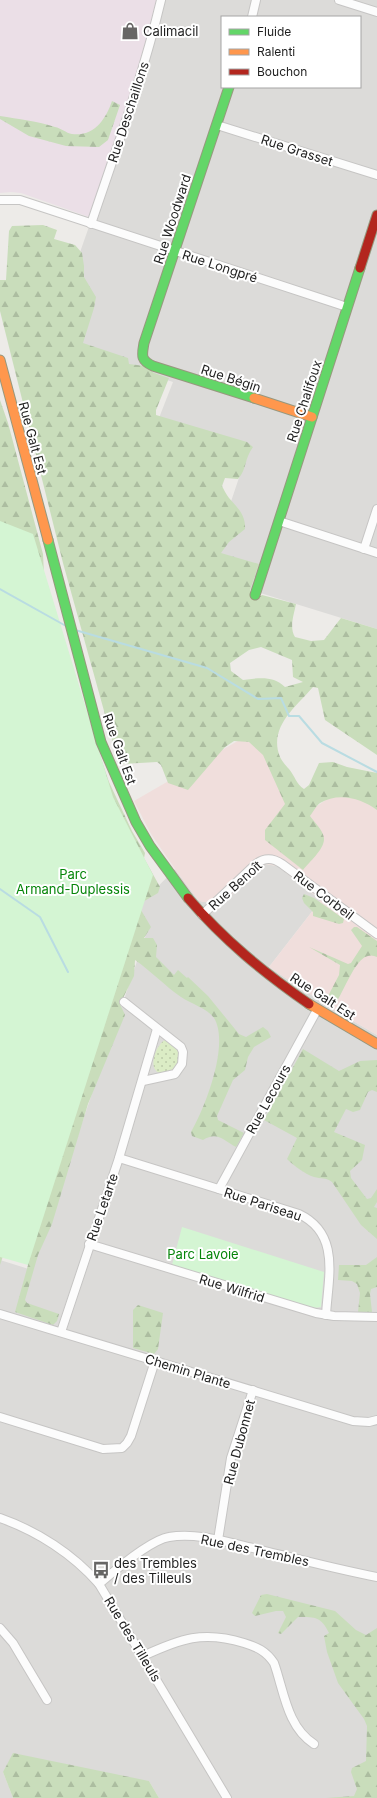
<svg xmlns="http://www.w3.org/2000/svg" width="377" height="1798" font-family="Inter,sans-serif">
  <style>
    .residential { fill: #dcdbd9; fill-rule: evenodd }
    .commercial { fill: #f0dedc }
    .industrial { fill: #ebdfe7 }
    .grass { fill: url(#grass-dots) }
    .forest { fill: url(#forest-firs); fill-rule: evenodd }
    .park { fill: #d4f5d3 }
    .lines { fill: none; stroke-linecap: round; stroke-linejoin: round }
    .stream { stroke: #b9dce2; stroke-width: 2 }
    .street-casing { stroke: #c6c5c4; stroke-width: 10 }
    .fast-casing { stroke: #97987e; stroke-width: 11 }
    .slow-casing { stroke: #97987e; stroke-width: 11 }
    .jam-casing { stroke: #97987e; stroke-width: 11 }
    .street { stroke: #fcfcfc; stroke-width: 8 }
    .fast { stroke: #63d668; stroke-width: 9 }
    .slow { stroke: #ff974d; stroke-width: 9 }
    .jam { stroke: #b3261e; stroke-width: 9 }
    .labels { text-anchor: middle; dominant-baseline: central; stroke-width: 4; stroke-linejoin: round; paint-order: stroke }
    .poi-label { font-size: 13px; fill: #1f1f1f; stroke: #fff; text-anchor: start }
    .street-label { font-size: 13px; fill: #1f1f1f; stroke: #fff }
    .park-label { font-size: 13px; fill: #058509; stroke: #fff }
  </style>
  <defs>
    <pattern id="grass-dots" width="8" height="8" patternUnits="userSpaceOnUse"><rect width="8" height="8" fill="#dbecc5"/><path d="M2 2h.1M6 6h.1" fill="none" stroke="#bccaa9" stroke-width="1.8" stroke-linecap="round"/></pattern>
    <pattern id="forest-firs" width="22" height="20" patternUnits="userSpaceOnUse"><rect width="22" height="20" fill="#c9ddbb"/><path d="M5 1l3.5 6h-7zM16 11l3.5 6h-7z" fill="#acbda0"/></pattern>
  </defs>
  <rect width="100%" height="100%" fill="#edebe8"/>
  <g class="residential">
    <path d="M 161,0 L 377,0 L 377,629 L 206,576 L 250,445 L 159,418 L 173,382 L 49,341 L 92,218 ZM 222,17 L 360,17 L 360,87 L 222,87 Z"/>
    <polygon points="265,864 277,866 321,900 269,967 331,1008 377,1035 377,1798 159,1798 149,1781 3,1772 13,1798 0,1798 0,1260 32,1270 149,926 138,907 175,869 198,900 208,902 215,910 260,867"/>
  </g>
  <polygon class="commercial" points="255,731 297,820 366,772 377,786 377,1035 331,1008 269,967 321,900 277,866 265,864 260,867 215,911 208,902 202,902 198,900 175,869 151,834 134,801"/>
  <polygon class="industrial" points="0,0 161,0 92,218 21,193 11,192 0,193"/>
  <path class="grass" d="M 165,1040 C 175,1043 181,1052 179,1061 C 174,1079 143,1080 157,1049 C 160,1045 161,1042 165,1040 Z"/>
  <g class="forest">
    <path d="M 112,101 L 120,105 L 108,140 L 99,147 L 66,146 L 29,136 L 0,119 L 0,116 C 18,119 38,121 55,127 C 61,128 66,133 72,134 C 94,137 106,119 112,101 Z"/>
    <path d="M 43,225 L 57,230 L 54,239 L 75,245 L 82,253 L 84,266 L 84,277 L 96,297 L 94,308 L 83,343 L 128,358 L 129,364 L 145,366 L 154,373 L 169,378 L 156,410 L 156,415 L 247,442 L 253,447 C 244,459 247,469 238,479 L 225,478 L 222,486 C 224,490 226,494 229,498 C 237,507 246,515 245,529 L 229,542 L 221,553 L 259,564 L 250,590 L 251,595 L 257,598 L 262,595 L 296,604 C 294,614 289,628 295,637 L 311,641 L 324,640 L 341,618 L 377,629 L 377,755 L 325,720 L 318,688 L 313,687 C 296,707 268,727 280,757 C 282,761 286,766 289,769 C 295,776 296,784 304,789 L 309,785 L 319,763 L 333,762 L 347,767 L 377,773 L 377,810 C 361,798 338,792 320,803 C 316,806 313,812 310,816 C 314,822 323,830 324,838 C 325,849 309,862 303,870 L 265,840 L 265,830 L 285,804 L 263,755 L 249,742 L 234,741 L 225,747 L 188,790 L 168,783 L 161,765 L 157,762 L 122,764 L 114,747 L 63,563 L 0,311 L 0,280 L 6,280 L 9,231 L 12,226 ZM 261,647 L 292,660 L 293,677 L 303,682 L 285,687 C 273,675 258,678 243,680 L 231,671 L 230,663 L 249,650 Z"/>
    <path d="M 0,400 L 8,423 L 43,554 L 45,594 L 109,782 L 132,831 L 145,853 L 144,858 L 160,887 L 158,893 L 141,903 L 141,910 L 151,927 L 144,938 L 153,938 L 157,945 L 156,957 L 174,975 L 178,970 L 187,978 L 188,977 L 208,996 L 239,1034 L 246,1037 L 263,1027 L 268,1031 L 271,1037 L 254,1047 L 248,1057 L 245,1070 L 233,1080 L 217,1116 L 218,1120 L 244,1133 L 236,1147 C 223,1140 217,1131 203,1140 L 192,1136 L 191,1132 C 205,1108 230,1044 214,1018 C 207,1008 191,1004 181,997 C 165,986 151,971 135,960 L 134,976 L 120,1004 L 125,1015 L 88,1104 L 52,1224 L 38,1255 L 25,1300 L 27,1303 L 59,1314 L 57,1321 L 53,1325 L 15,1312 L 28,1265 L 27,1262 L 3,1256 L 0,1265 Z"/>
    <polygon points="304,894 314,898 344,919 343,923 339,924 313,916 313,912 304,903 302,898"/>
    <path d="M 354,927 L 357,927 L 377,941 L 377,957 C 373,955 369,955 365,957 C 354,963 343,992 336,1003 L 333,1006 L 329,1005 L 326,1000 L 339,975 L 340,965 L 309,947 L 348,964 L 351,963 L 362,946 L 351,930 Z"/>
    <path d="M 303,1049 L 339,1071 L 360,1061 L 377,1060 L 377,1092 L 372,1090 L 368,1092 L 360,1110 L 353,1112 L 346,1109 L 334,1132 L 365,1145 L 362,1160 L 350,1171 L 351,1178 L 367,1199 L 371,1198 L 377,1189 L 377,1202 L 374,1207 L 377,1208 L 377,1239 L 361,1225 L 332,1182 C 326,1177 321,1179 314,1177 C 305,1174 294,1166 287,1159 L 297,1138 L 264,1120 Z"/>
    <polygon points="377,1257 377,1287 371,1289 370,1294 372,1312 358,1312 360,1293 357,1284 352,1281 338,1280 339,1265 366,1265"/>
    <polygon points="138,1305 163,1313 158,1349 154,1354 133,1348 133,1310"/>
    <path d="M 267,1594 L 335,1611 L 356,1630 L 366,1635 L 377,1628 L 377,1798 L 326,1798 L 354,1796 L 357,1789 L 351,1772 L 352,1768 L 366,1761 L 367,1726 L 364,1719 L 338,1683 L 327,1652 L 324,1636 L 329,1633 C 321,1617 316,1617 298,1617 L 281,1634 L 278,1633 L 286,1617 L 283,1611 L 276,1611 L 255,1616 L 252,1613 L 261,1595 Z"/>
    <polygon points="13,1753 149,1781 159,1798 13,1798 3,1772"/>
  </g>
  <g class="park">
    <polygon points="0,521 33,534 113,797 153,875 28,1265 0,1257"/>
    <polygon points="182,1227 324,1272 321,1307 314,1308 172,1265"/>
  </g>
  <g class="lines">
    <g class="stream">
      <polyline points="0,589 66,626"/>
      <polyline points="75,630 207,668 258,699 281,698 289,716 299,716 322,743 377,772"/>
      <polyline points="0,889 40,917 68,972"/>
    </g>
    <g class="street-casing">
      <g id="street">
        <polyline points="339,0 377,12"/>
        <polyline points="252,17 256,0"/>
        <polyline points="217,125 377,175"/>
        <polyline points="0,200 20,200 347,307"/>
        <path d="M 91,224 C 116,150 143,76 161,0"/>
        <polyline points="279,521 377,553"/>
        <polyline points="364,549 377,509"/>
        <path d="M 202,915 L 256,864 C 265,857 273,858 282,864 L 377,934"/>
        <polyline points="124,1002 181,1047 183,1052 182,1064 175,1074 143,1081"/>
        <path d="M 119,1158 L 299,1214 C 341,1234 328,1278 326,1315"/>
        <polyline points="219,1189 317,1010"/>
        <polyline points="89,1244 316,1313 334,1316 377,1317"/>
        <polyline points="0,1314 353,1421 369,1422 377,1420"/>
        <polyline points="61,1332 119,1158 157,1029"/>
        <polyline points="0,1417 103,1449 122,1448 127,1443 131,1436 155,1361"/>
        <path d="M 0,1518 C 37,1531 73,1554 99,1584 L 227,1798"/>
        <polyline points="218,1540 231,1458 253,1390"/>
        <path d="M 99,1584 C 114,1571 150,1540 169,1537 C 196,1532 227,1542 253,1548 C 294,1558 335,1569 377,1577"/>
        <polyline points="0,1628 13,1643 47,1700"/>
        <path d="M 143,1656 C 180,1639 203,1630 244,1643 C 257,1647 266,1651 274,1663 C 284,1691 287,1727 314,1744"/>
      </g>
    </g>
    <g class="fast-casing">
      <g id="fast">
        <path d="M 229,87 L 144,343 C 142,355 140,360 153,366 L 254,398"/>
        <polyline points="48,540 101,742 136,822 150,846 188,898"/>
        <polyline points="255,595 360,268"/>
      </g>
    </g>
    <g class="slow-casing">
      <g id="slow">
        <polyline points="0,360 48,540"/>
        <polyline points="254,398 312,417"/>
        <polyline points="309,1004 377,1044"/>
      </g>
    </g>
    <g class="jam-casing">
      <g id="jam">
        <polyline points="360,268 377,215"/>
        <path d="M 188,898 C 224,940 263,972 309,1004"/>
      </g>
    </g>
    <use href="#street" class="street"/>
    <use href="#fast" class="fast"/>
    <use href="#slow" class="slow"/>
    <use href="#jam" class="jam"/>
  </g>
  <defs>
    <g id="shop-bare" transform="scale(1.38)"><path d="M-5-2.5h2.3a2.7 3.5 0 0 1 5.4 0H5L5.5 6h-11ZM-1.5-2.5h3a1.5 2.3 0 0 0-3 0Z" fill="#676665" stroke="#fff" stroke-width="2.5" paint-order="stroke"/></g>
    <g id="bus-bare" transform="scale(1.38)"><path d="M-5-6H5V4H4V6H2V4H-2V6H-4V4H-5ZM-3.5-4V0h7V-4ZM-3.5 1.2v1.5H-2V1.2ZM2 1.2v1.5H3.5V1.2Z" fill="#676665" stroke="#fff" stroke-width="2.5" paint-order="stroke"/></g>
  </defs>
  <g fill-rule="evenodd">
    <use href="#shop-bare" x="130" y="31"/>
    <use href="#bus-bare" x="101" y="1570"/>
  </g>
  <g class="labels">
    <g class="poi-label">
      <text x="143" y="31">Calimacil</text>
      <text x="114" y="1563">des Trembles<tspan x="114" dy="15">/ des Tilleuls</tspan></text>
    </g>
    <g class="street-label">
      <text transform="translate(128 112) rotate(-72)">Rue Deschaillons</text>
      <text transform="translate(297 150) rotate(18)">Rue Grasset</text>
      <text transform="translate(172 219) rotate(-72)">Rue Woodward</text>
      <text transform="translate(220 266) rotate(18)">Rue Longpré</text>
      <text transform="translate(231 378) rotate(18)">Rue Bégin</text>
      <text transform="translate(304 401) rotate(-72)">Rue Chalifoux</text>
      <text transform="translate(33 438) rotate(75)">Rue Galt Est</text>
      <text transform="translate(120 749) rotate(70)">Rue Galt Est</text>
      <text transform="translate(235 885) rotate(-42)">Rue Benoît</text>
      <text transform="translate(324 895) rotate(37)">Rue Corbeil</text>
      <text transform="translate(323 996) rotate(33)">Rue Galt Est</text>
      <text transform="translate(268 1099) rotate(-61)">Rue Lecours</text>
      <text transform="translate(263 1204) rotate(18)">Rue Pariseau</text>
      <text transform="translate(102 1207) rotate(-71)">Rue Letarte</text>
      <text transform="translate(232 1288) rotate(17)">Rue Wilfrid</text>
      <text transform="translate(188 1371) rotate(17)">Chemin Plante</text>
      <text transform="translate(239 1442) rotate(-75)">Rue Dubonnet</text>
      <text transform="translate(255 1550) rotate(12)">Rue des Trembles</text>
      <text transform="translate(133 1639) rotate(59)">Rue des Tilleuls</text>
    </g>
    <g class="park-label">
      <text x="73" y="874">Parc<tspan x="73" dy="15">Armand-Duplessis</tspan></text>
      <text x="203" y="1254">Parc Lavoie</text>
    </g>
  </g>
  <rect x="221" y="16" width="140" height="72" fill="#ffffff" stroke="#a5a5a5"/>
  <rect x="229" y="29" width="20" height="6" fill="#63d668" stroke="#a5a5a5"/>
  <text x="257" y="36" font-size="12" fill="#1f1f1f">Fluide</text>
  <rect x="229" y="49" width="20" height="6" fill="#ff974d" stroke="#a5a5a5"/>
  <text x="257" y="56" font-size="12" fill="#1f1f1f">Ralenti</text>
  <rect x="229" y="69" width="20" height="6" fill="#b3261e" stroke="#a5a5a5"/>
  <text x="257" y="76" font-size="12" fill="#1f1f1f">Bouchon</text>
</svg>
